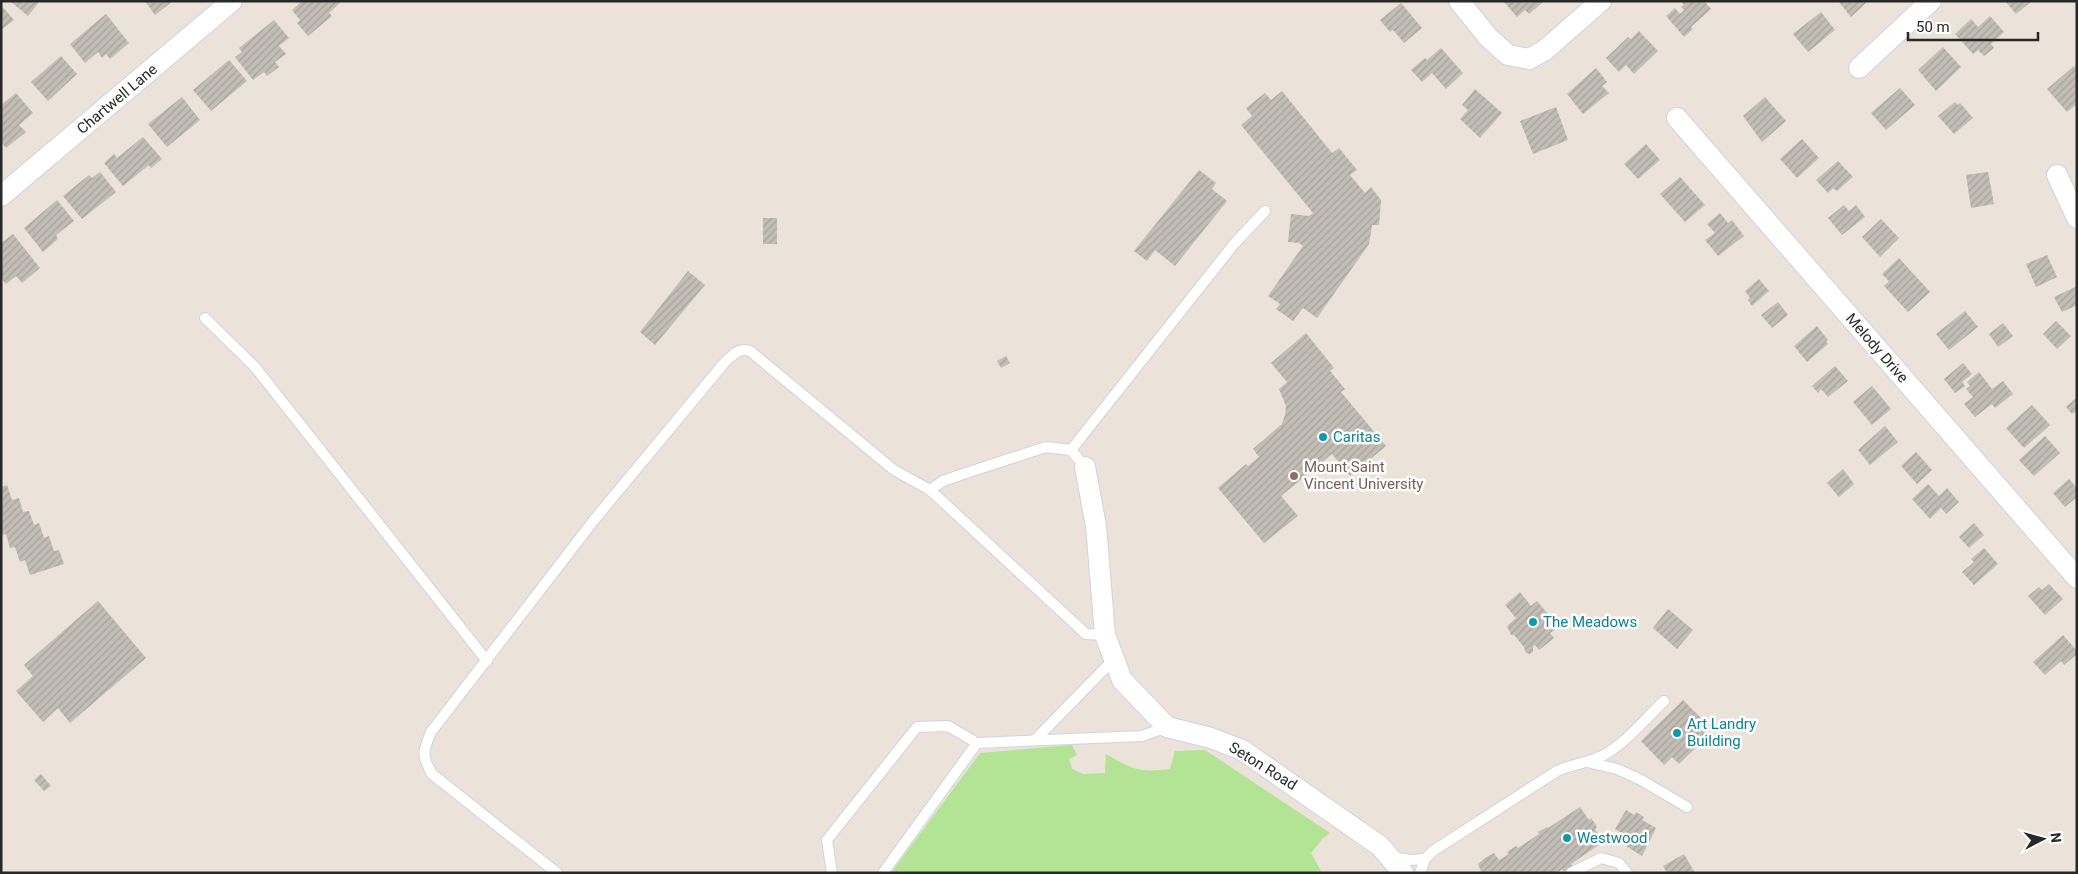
<svg xmlns="http://www.w3.org/2000/svg" width="2078" height="874" font-family="Roboto,sans-serif">
  <style>
    .grass { fill: #b3e394 }
    .building { fill: url(#building-hatch) }
    .lines { fill: none; stroke-linecap: round; stroke-linejoin: round }
    .lane-casing { stroke: #cfd3e2; stroke-width: 12 }
    .street-casing { stroke: #cfd3e2; stroke-width: 22 }
    .lane { stroke: #fff; stroke-width: 10 }
    .street { stroke: #fff; stroke-width: 20 }
    .culture-dot { fill: #0f9aa8; stroke: #fff; stroke-width: 2 }
    .education-dot { fill: #8d6e63; stroke: #fff; stroke-width: 2 }
    .labels { text-anchor: middle; dominant-baseline: central; stroke-width: 5; stroke-linejoin: round; paint-order: stroke }
    .street-label { font-size: 15px; fill: #282828; stroke: #fff }
    .culture-label { font-size: 15px; fill: #0d838f; stroke: #fff; text-anchor: start }
    .education-label { font-size: 15px; fill: #785e54; stroke: #fff; text-anchor: start }
  </style>
  <defs>
    <pattern id="building-hatch" width="6" height="6" patternUnits="userSpaceOnUse" patternTransform="scale(1.25)"><rect width="6" height="6" fill="#c2bdb5"/><path d="M-1 1l2-2M0 6l6-6M5 7l2-2" fill="none" stroke="#a7a29c"/></pattern>
  </defs>
  <rect width="100%" height="100%" fill="#ebe2d9"/>
  <path class="grass" d="M 1072,745 L 1077,755 L 1069,759 L 1072,769 L 1083,774 L 1105,773 L 1106,754 C 1131,769 1140,773 1170,769 L 1175,751 L 1205,750 L 1330,833 L 1322,839 L 1311,853 L 1322,873 L 891,873 L 980,753 Z"/>
  <g class="building">
    <polygon points="10,1 40,1 28,16"/>
    <polygon points="145,1 173,1 155,15"/>
    <polygon points="302,1 339,1 340,3 329,13 332,16 308,36 297,23 300,20 292,10"/>
    <polygon points="1505,1 1544,1 1529,14 1525,10 1517,17 1504,2"/>
    <polygon points="1681,1 1704,1 1711,9 1691,27 1693,29 1684,37 1666,16 1675,8 1680,14 1684,10 1681,7 1684,5"/>
    <polygon points="1838,1 1868,1 1851,17"/>
    <polygon points="2005,1 2032,1 2016,14"/>
    <polygon points="1401,3 1422,28 1404,43 1393,30 1390,32 1380,20"/>
    <polygon points="1,5 14,20 1,30"/>
    <polygon points="1821,12 1835,30 1808,52 1793,34"/>
    <polygon points="106,14 129,43 110,59 106,54 102,58 98,52 85,63 70,44"/>
    <polygon points="1990,16 2004,32 1991,44 1994,48 1984,56 1978,50 1973,54 1955,34 1971,19 1978,27"/>
    <polygon points="274,20 289,38 279,46 286,54 275,62 279,67 267,76 264,72 253,80 235,57 242,52 239,48"/>
    <polygon points="1639,31 1658,51 1634,74 1626,65 1619,72 1606,58 1628,37 1631,39"/>
    <polygon points="1943,47 1961,67 1936,91 1918,70"/>
    <polygon points="1441,48 1463,73 1446,89 1432,73 1422,82 1411,70 1425,58 1427,60"/>
    <polygon points="61,56 77,74 48,101 31,82"/>
    <polygon points="229,60 247,81 211,111 193,90"/>
    <polygon points="2074,66 2077,69 2077,104 2067,112 2047,89"/>
    <polygon points="1596,68 1607,82 1602,86 1609,93 1583,114 1567,94"/>
    <polygon points="1900,88 1915,105 1886,130 1871,113"/>
    <polygon points="1475,89 1502,113 1480,138 1460,119 1468,110 1462,105"/>
    <polygon points="1282,91 1332,153 1339,148 1357,170 1350,175 1365,193 1371,187 1381,200 1379,225 1372,225 1369,244 1317,318 1303,308 1293,321 1276,309 1280,304 1268,296 1303,246 1299,243 1288,242 1291,214 1309,216 1313,213 1241,125 1252,116 1246,108 1265,93 1271,100"/>
    <polygon points="16,93 33,113 19,125 26,132 6,148 1,142 1,105"/>
    <polygon points="182,97 200,120 167,147 148,124"/>
    <polygon points="1765,97 1786,121 1762,142 1743,116"/>
    <polygon points="1955,102 1958,105 1960,103 1973,118 1954,134 1938,116"/>
    <polygon points="1556,107 1568,140 1533,154 1520,121"/>
    <polygon points="143,137 162,159 151,168 149,165 123,186 104,163 114,154 117,158"/>
    <polygon points="1802,139 1819,158 1797,178 1780,159"/>
    <polygon points="1646,144 1660,160 1638,179 1624,164"/>
    <polygon points="1838,161 1853,177 1837,191 1833,188 1828,193 1816,180"/>
    <polygon points="1199,170 1216,183 1212,189 1227,201 1175,266 1155,250 1147,261 1134,251"/>
    <polygon points="100,172 116,192 82,219 63,196 89,175 92,178"/>
    <polygon points="1988,172 1994,204 1971,208 1966,175"/>
    <polygon points="1680,177 1705,205 1685,222 1660,194"/>
    <polygon points="57,200 74,221 56,235 58,239 43,252 24,228"/>
    <polygon points="1844,205 1849,211 1856,205 1865,217 1842,235 1828,218"/>
    <polygon points="1720,213 1728,223 1732,220 1744,236 1718,256 1705,240 1715,233 1707,224"/>
    <rect x="763" y="218" width="14" height="26"/>
    <polygon points="1881,219 1899,238 1880,257 1862,237"/>
    <polygon points="13,234 40,268 22,283 16,276 6,284 1,278 1,243"/>
    <polygon points="2047,255 2057,277 2036,287 2026,264"/>
    <polygon points="1899,258 1930,292 1908,312 1884,286 1889,281 1882,274"/>
    <polygon points="688,271 705,285 655,345 640,332"/>
    <polygon points="1759,279 1769,291 1752,306 1748,300 1750,298 1745,291"/>
    <polygon points="2077,286 2077,305 2062,312 2054,297"/>
    <polygon points="1778,302 1788,315 1772,328 1761,315"/>
    <polygon points="1965,311 1978,327 1949,350 1936,334"/>
    <polygon points="2056,321 2071,336 2057,349 2043,334"/>
    <polygon points="2003,323 2013,336 1998,347 1989,334"/>
    <polygon points="1817,326 1828,340 1826,341 1828,344 1807,362 1794,346"/>
    <polygon points="1306,333 1334,368 1330,371 1345,389 1341,392 1386,446 1350,476 1332,454 1281,496 1298,516 1264,543 1218,488 1246,464 1248,466 1259,457 1253,449 1282,424 1285,415 1286,406 1279,389 1287,382 1271,363"/>
    <polygon points="1006,356 1010,363 1001,368 997,361"/>
    <polygon points="1963,363 1972,374 1962,382 1965,386 1955,393 1944,379"/>
    <polygon points="1835,366 1848,381 1828,397 1821,389 1818,393 1812,386"/>
    <polygon points="1979,372 1992,389 2003,381 2013,394 1995,408 1992,404 1975,417 1964,404 1973,397 1966,389 1970,386 1967,382"/>
    <polygon points="1872,386 1891,409 1872,425 1853,402"/>
    <polygon points="2077,397 2077,411 2072,414 2066,407"/>
    <polygon points="2032,405 2050,425 2024,448 2006,428"/>
    <polygon points="1885,426 1898,442 1870,465 1858,450"/>
    <polygon points="2045,436 2060,453 2034,476 2019,460"/>
    <polygon points="1916,452 1932,470 1917,484 1901,466"/>
    <polygon points="1843,469 1854,484 1839,497 1827,483"/>
    <polygon points="2069,479 2077,488 2077,497 2065,507 2053,493"/>
    <polygon points="1928,484 1939,496 1947,488 1959,502 1946,514 1941,508 1930,519 1912,499"/>
    <polygon points="7,485 12,500 19,498 23,512 29,511 34,525 39,523 44,538 49,536 54,551 59,550 64,564 30,575 25,560 20,562 15,547 10,548 6,534 1,535 1,487"/>
    <polygon points="1974,523 1984,535 1969,548 1959,537"/>
    <polygon points="1984,548 1998,564 1974,585 1962,572 1974,562 1971,559"/>
    <polygon points="2049,584 2063,599 2045,615 2028,596 2039,587 2042,590"/>
    <polygon points="1520,592 1531,606 1537,601 1559,627 1550,633 1554,638 1539,650 1535,645 1533,647 1533,651 1530,654 1526,653 1524,647 1514,635 1511,635 1507,626 1516,618 1505,605"/>
    <polygon points="98,601 146,658 70,723 58,708 43,722 16,691 33,676 24,665"/>
    <polygon points="1668,609 1693,630 1677,649 1653,628"/>
    <polygon points="2063,635 2077,651 2077,654 2064,665 2061,661 2045,675 2033,662"/>
    <polygon points="1683,700 1708,725 1702,730 1708,736 1679,764 1672,757 1664,765 1641,741"/>
    <polygon points="41,774 51,786 44,791 34,780"/>
    <polygon points="1580,807 1589,820 1591,818 1597,827 1595,829 1603,842 1571,864 1572,866 1564,872 1562,869 1557,873 1482,873 1480,869 1478,864 1485,858 1494,853 1499,860 1509,854 1507,852 1516,846 1518,848 1539,834 1538,832 1547,827 1548,828"/>
    <polygon points="1626,810 1634,815 1636,812 1644,817 1642,820 1656,828 1642,856 1626,846 1628,842 1621,838 1623,834 1615,829"/>
    <polygon points="1684,854 1695,873 1667,873 1663,866"/>
  </g>
  <g class="lines">
    <g class="lane-casing">
      <g id="lane">
        <polyline points="205,318 255,367 487,661"/>
        <polyline points="1071,450 1234,244 1265,211"/>
        <polyline points="930,490 943,481 960,475 1046,447 1071,450 1085,467"/>
        <polyline points="1035,740 1113,660"/>
        <polyline points="1587,762 1617,769 1641,780 1687,807"/>
        <polyline points="1392,857 1409,860 1425,859"/>
        <path d="M 557,873 L 432,774 C 421,755 423,751 431,732 L 594,520 L 725,362 C 733,355 739,347 750,351 L 894,470 L 930,490 L 1086,634 L 1105,635"/>
        <polyline points="832,873 827,840 917,727 948,726 977,743 1142,736 1167,727"/>
        <polyline points="883,873 977,743"/>
        <path d="M 1420,873 L 1425,859 L 1433,851 L 1557,771 C 1572,764 1589,763 1604,755 C 1627,742 1645,719 1664,701"/>
        <polyline points="1571,873 1601,858 1619,863 1627,873"/>
      </g>
    </g>
    <g class="street-casing">
      <g id="street">
        <polyline points="1459,1 1488,37 1508,55 1529,59 1545,50 1601,1"/>
        <polyline points="1859,68 1931,1"/>
        <polyline points="1677,118 2077,578"/>
        <polyline points="2057,175 2077,218"/>
        <polyline points="1,196 232,1"/>
        <polyline points="1085,467 1096,526 1105,635 1122,680 1167,727 1211,738 1242,750 1380,846 1403,873"/>
      </g>
    </g>
    <use href="#lane" class="lane"/>
    <use href="#street" class="street"/>
  </g>
  <g class="culture-dot">
    <circle cx="1323" cy="437" r="5"/>
    <circle cx="1533" cy="622" r="5"/>
    <circle cx="1677" cy="733" r="5"/>
    <circle cx="1567" cy="838" r="5"/>
  </g>
  <circle class="education-dot" cx="1294" cy="476" r="5"/>
  <g class="labels">
    <g class="street-label">
      <text transform="translate(117 99) rotate(-40)">Chartwell Lane</text>
      <text transform="translate(1877 348) rotate(49)">Melody Drive</text>
      <text transform="translate(1263 766) rotate(32)">Seton Road</text>
    </g>
    <g class="culture-label">
      <text x="1333" y="437">Caritas</text>
      <text x="1543" y="622">The Meadows</text>
      <text x="1687" y="724">Art Landry<tspan x="1687" dy="17">Building</tspan></text>
      <text x="1577" y="838">Westwood</text>
    </g>
    <g class="education-label">
      <text x="1304" y="467">Mount Saint<tspan x="1304" dy="17">Vincent University</tspan></text>
    </g>
  </g>
  <rect width="2078" height="874" fill="none" stroke="#282828" stroke-width="5"/>
  <g transform="translate(2043 839) rotate(84)" stroke="#ffffff" stroke-width="4" paint-order="stroke">
  <path d="M0-4L9 19L0 12L-9 19Z" fill="#282828"/>
  <text y="-8" font-size="14" font-weight="bold" text-anchor="middle" fill="#282828">N</text>
  </g>
  <path d="M1908 32v8h130v-8" fill="none" stroke="#282828" stroke-width="2.5"/>
  <text x="1916" y="32" font-size="15" fill="#282828" stroke="#ffffff" stroke-width="4" paint-order="stroke">50 m</text>
</svg>
